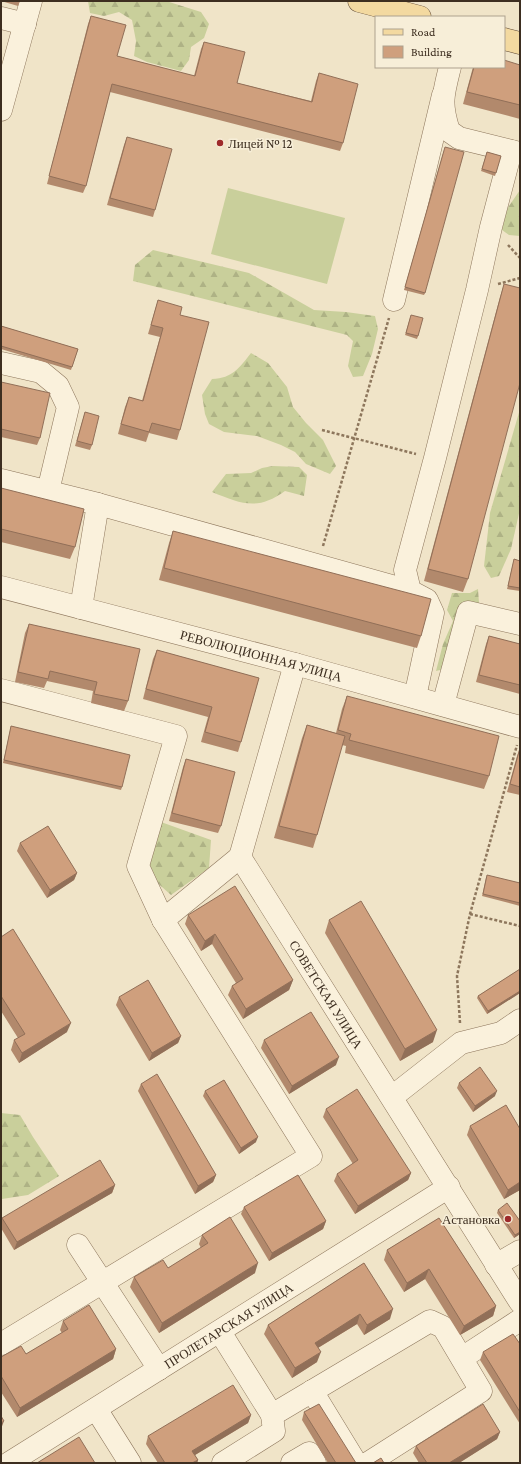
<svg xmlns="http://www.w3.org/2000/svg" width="521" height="1464" font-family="'Crimson Pro',serif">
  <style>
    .grass { fill: #c9cf9b }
    .forest { fill: url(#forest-firs) }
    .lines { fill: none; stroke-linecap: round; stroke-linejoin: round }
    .minor-casing { stroke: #8d765c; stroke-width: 23 }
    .major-casing { stroke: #5b4430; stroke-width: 23 }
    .path { stroke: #8d765c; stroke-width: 2.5; stroke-dasharray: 3 2; stroke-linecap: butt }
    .minor { stroke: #faf1dc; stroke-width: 22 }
    .major { stroke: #f3d9a0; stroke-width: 22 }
    .wall { fill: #b2896c }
    .shaded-wall { fill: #916f58 }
    .building { fill: #cf9f7d; stroke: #916f58 }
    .poi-dot { fill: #9e2a2b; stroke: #f7eed8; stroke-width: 1.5 }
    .labels { text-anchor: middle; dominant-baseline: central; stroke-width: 3; stroke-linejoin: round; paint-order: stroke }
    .poi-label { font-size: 13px; fill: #3d2e20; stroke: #f7eed8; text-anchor: start }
    .street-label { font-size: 13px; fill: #3d2e20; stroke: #f7eed8 }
  </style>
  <defs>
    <pattern id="forest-firs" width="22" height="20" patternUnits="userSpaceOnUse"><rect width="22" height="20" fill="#c9cf9b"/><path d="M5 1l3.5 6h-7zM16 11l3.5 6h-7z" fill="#aeb285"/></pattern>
  </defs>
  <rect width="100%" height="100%" fill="#f0e4c8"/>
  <polygon class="grass" points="228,188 345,218 327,284 211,254"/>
  <g class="forest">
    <polygon points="88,1 166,1 201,12 209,24 204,38 191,47 189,60 181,71 147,62 134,56 136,41 132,20 119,12 104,16 90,13"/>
    <polygon points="520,190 520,236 509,235 502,230 507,209"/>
    <polygon points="153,250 249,273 314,310 346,312 375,316 378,329 372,354 363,376 353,377 348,366 353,341 347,335 133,281 135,265"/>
    <path d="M 251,353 L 268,363 L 287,387 L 293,407 L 306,423 L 323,440 L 336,466 L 330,474 L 306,464 L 295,452 L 281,445 L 257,436 L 224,432 L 209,424 L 205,414 L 202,395 L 212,379 C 233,378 239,368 251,353 Z"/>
    <polygon points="520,409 520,509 511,549 499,576 491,578 484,566 490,513"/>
    <path d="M 273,466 L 299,467 L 307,475 L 304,496 L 285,491 C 257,511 242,504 212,492 L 226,474 L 251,473 L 262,468 Z"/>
    <polygon points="478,589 479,603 448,668 436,671 443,644 453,621 447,610 452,593 470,593"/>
    <polygon points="161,822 211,840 209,868 171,895 153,879 148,863"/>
    <polygon points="1,1113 20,1115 33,1137 59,1176 28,1195 2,1199 1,1201"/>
  </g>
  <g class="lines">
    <g class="minor-casing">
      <g id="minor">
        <polyline points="1,18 25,24"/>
        <path d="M 450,67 C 443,95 440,103 449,131 L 459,138 L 520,153"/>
        <polyline points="1,110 31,1"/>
        <polyline points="394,300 443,95"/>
        <polyline points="1,363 41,372 58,386 68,407 48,491"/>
        <polyline points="1,480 98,504 410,591"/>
        <path id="s1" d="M 1,587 L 295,664 L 520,727"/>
        <polyline points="81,608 98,504"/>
        <path id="s2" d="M 295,664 L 240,857 L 520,1302"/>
        <polyline points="1,690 176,736 138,866 163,920 311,1156 1,1344"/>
        <polyline points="415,697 433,613 427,600 410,591 405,570 435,458 477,290 491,227 511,151"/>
        <polyline points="443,705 468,612 520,624"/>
        <polyline points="163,920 240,857"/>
        <polyline points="392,1097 461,1043 501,1033 520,1020"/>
        <polyline points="78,1245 159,1369"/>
        <polyline points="496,1265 520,1251"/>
        <polyline points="220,1332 272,1415 430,1321 443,1327 481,1391 368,1463"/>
        <polyline points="462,1358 520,1320"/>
        <polyline points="312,1391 356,1463"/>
        <polyline points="96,1409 130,1463"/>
        <path id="s3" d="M 9,1463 L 449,1187"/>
        <polyline points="223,1463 274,1431 272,1415"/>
        <polyline points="292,1463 309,1453 315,1463"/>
      </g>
    </g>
    <g class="major-casing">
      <g id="major">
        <polyline points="359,1 420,17"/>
        <polyline points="504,39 520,43"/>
      </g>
    </g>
    <g class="path">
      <polyline points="508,245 520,258"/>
      <polyline points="498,284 520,278"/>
      <polyline points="322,430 416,454"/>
      <polyline points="323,546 389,318"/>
      <polyline points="470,914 520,926"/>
      <polyline points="460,1023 457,976 470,914 517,745"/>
    </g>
    <use href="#minor" class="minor"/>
    <use href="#major" class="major"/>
  </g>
  <g class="wall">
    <polygon points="1,1 20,1 18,6"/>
    <polygon points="91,16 117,56 194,76 201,49 204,42 237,83 311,101 316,81 319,73 343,143 340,151 110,92 86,186 83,193 47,184 88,24"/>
    <polygon points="520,65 520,119 463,104 473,67 504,67"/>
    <polygon points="127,137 155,210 153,217 107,205 124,145"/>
    <polygon points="444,150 425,293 424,295 404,290"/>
    <polygon points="487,152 501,156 495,176 481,171"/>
    <polygon points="504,284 468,579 463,592 424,581 500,297"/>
    <polygon points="158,300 180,315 180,430 177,440 149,433 146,442 118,434 125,407 129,397 142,401 160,337 148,334 155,310"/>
    <polygon points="410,318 418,336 417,339 405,335"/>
    <polygon points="1,326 78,349 71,370 1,349"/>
    <polygon points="1,382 40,438 37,445 1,437"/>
    <polygon points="85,412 92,445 90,450 75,446"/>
    <polygon points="1,488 75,547 70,559 1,542"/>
    <polygon points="173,531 421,636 417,648 159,580 169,543"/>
    <polygon points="514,559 520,561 520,591 507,589"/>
    <polygon points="29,624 128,701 124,711 91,703 93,691 47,681 44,688 15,682 25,633"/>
    <polygon points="489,636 520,644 520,694 476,682 486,644"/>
    <polygon points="157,650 259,678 241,742 238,752 201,742 208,717 143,699 153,659"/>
    <polygon points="347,696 489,776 484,789 345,753 346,746 342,745 317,835 313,848 274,838 302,738 307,725 336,733 342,709"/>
    <polygon points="11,726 122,787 121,790 3,763"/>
    <polygon points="520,748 520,795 507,792 517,756"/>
    <polygon points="186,759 221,826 218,833 169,821 183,767"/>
    <polygon points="20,843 77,873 74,880 47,898 17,851"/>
    <polygon points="486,878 520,883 520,906 482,896"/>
    <polygon points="188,915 293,980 289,990 243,1019 228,995 232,986 236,983 212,944 201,951 185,924"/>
    <polygon points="329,920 433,1042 400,1061 325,933"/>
    <polygon points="1,937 67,1032 19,1063 11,1050 14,1040 18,1038 1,1011"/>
    <polygon points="520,969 520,993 487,1014 477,998 478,996"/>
    <polygon points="119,997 181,1036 178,1043 149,1061 116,1005"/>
    <polygon points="264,1040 336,1065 289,1094 261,1048"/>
    <polygon points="459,1083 495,1096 473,1112 457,1088"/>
    <polygon points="141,1084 216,1175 213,1182 195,1194 138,1091"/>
    <polygon points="205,1091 256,1142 239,1154 203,1096"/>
    <polygon points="326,1109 411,1173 408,1180 355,1214 334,1181 337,1174 353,1164 323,1117"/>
    <polygon points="470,1126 520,1129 520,1190 504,1199 467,1135"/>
    <polygon points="115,1185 112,1193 14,1250 1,1228 1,1221 2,1218"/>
    <polygon points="244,1207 326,1221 323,1229 269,1261 241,1214"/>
    <polygon points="498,1210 520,1234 514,1238 497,1213"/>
    <polygon points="439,1218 496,1306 493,1316 460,1335 425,1279 404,1292 384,1260 387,1250"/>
    <polygon points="202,1235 255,1273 159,1333 130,1287 134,1277 168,1268 201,1248 199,1244"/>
    <polygon points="364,1263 390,1319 364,1335 357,1324 318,1348 317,1362 292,1378 264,1334 268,1325"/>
    <polygon points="63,1321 116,1349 113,1359 17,1417 1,1392 1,1357 26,1354 62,1333 60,1330"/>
    <polygon points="520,1344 520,1424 480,1360 483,1352"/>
    <polygon points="304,1412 356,1463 328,1463 302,1420"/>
    <polygon points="251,1415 248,1423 195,1455 198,1460 197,1463 158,1463 146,1444 148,1436"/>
    <polygon points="500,1432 497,1439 459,1463 419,1463 413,1453 416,1446"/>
  </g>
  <g class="shaded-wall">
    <polygon points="77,873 74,880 47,898 50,890"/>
    <polygon points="215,934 212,944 201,951 205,941"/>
    <polygon points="293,980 289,990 243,1019 246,1009"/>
    <polygon points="520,991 520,993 487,1014 488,1011"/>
    <polygon points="71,1023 67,1032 19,1063 22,1053"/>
    <polygon points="437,1030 433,1042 400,1061 405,1049"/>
    <polygon points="181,1036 178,1043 149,1061 152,1053"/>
    <polygon points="339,1057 336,1065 289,1094 292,1086"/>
    <polygon points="497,1091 495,1096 473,1112 475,1106"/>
    <polygon points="258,1137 256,1142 239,1154 241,1148"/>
    <polygon points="411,1173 408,1180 355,1214 358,1206"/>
    <polygon points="216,1175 213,1182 195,1194 198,1186"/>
    <polygon points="520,1182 520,1190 504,1199 508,1190"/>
    <polygon points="115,1185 112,1193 14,1250 17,1242"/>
    <polygon points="326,1221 323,1229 269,1261 272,1253"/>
    <polygon points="520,1232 520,1234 514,1238 515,1235"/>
    <polygon points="258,1263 255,1273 159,1333 162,1323"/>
    <polygon points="429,1269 425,1279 404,1292 407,1283"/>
    <polygon points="496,1306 493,1316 460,1335 464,1326"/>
    <polygon points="393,1309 390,1319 364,1335 367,1325"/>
    <polygon points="360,1314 357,1324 311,1352 315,1343"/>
    <polygon points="116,1349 113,1359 17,1417 20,1408"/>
    <polygon points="321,1352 317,1362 292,1378 295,1368"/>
    <polygon points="251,1415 248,1423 190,1458 192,1451"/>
    <polygon points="4,1421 1,1429 1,1423"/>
    <polygon points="500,1432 497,1439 459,1463 449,1463"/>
    <polygon points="198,1460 197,1463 192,1463"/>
  </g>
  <g class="building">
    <polygon points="91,16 126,25 117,56 195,76 204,42 245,52 237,83 312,102 319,73 358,84 343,143 112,84 86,186 49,176"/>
    <polygon points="504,60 520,65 520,105 467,92 474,67 504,67"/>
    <polygon points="127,137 172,149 155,210 110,198"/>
    <polygon points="445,147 464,152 425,293 405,287"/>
    <polygon points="487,152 501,156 496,173 482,169"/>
    <polygon points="504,284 520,288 520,383 468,579 428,569"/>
    <polygon points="158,300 182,307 180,315 209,322 180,430 152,423 149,432 121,424 129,397 143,401 163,328 151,325"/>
    <polygon points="411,315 423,318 418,336 406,333"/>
    <polygon points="1,326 78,349 72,367 1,346"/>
    <polygon points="1,382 50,393 40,438 1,429"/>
    <polygon points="85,412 99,416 92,445 77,441"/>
    <polygon points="1,488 84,509 75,547 1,529"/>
    <polygon points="173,531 431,599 421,636 164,568"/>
    <polygon points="514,559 520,561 520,588 508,586"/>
    <polygon points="29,624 140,649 128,701 94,694 97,682 50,671 48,679 18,672"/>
    <polygon points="489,636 520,644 520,685 479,675"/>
    <polygon points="157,650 259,678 241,742 205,732 212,707 146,689"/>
    <polygon points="347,696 499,736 489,776 349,740 351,734 338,730"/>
    <polygon points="307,725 345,736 317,835 279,826"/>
    <polygon points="11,726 130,755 122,787 4,760"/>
    <polygon points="520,748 520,787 510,784"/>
    <polygon points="186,759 235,772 221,826 172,813"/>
    <polygon points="48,826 77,873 50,890 20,843"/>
    <polygon points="487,875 520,883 520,903 483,894"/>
    <polygon points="235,886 293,980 246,1009 232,986 243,979 215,934 205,941 188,915"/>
    <polygon points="361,901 437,1030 405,1049 329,920"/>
    <polygon points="13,929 71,1023 22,1053 14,1040 25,1034 1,996 1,937"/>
    <polygon points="520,969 520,991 488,1011 478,996"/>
    <polygon points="148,980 181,1036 152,1053 119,997"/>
    <polygon points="311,1012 339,1057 292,1086 264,1040"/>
    <polygon points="480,1067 497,1091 475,1106 459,1083"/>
    <polygon points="157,1074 216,1175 198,1186 141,1084"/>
    <polygon points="224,1080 258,1137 241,1148 205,1091"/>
    <polygon points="357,1089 411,1173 358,1206 337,1174 358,1160 326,1109"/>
    <polygon points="506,1105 520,1129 520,1182 508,1190 470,1126"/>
    <polygon points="100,1160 115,1185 17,1242 2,1218"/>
    <polygon points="298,1175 326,1221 272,1253 244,1207"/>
    <polygon points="507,1203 520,1221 520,1232 515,1235 498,1210"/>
    <polygon points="230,1217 258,1263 162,1323 134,1277 163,1260 168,1268 208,1243 202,1235"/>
    <polygon points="439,1218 496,1306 464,1326 429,1269 407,1283 387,1250"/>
    <polygon points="364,1263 393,1309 367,1325 360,1314 315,1343 321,1352 295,1368 268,1325"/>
    <polygon points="89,1305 116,1349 20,1408 1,1376 1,1357 21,1346 26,1354 68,1329 63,1321"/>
    <polygon points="513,1334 520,1344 520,1412 483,1352"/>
    <polygon points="233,1385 251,1415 192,1451 198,1460 192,1463 165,1463 148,1436"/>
    <polygon points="319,1404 356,1463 336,1463 304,1412"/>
    <polygon points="483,1404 500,1432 449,1463 427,1463 416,1446"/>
    <polygon points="1,1416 4,1421 1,1423"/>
    <polygon points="79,1437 95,1463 37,1463"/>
    <polygon points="381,1458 384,1463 373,1463"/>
  </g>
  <g class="poi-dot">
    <circle cx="220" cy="143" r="4"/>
    <circle cx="508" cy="1219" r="4"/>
  </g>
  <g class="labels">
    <g class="poi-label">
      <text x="228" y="143">Лицей № 12</text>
      <text x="500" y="1219" text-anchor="end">Астановка</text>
    </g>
    <g class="street-label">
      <text stroke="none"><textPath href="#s1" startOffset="269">РЕВОЛЮЦИОННАЯ УЛИЦА</textPath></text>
      <text stroke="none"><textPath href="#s2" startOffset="363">СОВЕТСКАЯ УЛИЦА</textPath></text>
      <text stroke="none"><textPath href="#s3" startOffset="259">ПРОЛЕТАРСКАЯ УЛИЦА</textPath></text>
    </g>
  </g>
  <rect width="521" height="1464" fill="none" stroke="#3d2e20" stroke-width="4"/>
  <rect x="375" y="16" width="130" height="52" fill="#f7eed8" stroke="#ada18e"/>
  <rect x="383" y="29" width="20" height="6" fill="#f3d9a0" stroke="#ada18e"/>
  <text x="411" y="36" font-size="12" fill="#3d2e20">Road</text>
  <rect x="383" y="46" width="20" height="12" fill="#cf9f7d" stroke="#ada18e"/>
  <text x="411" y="56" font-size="12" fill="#3d2e20">Building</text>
</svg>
